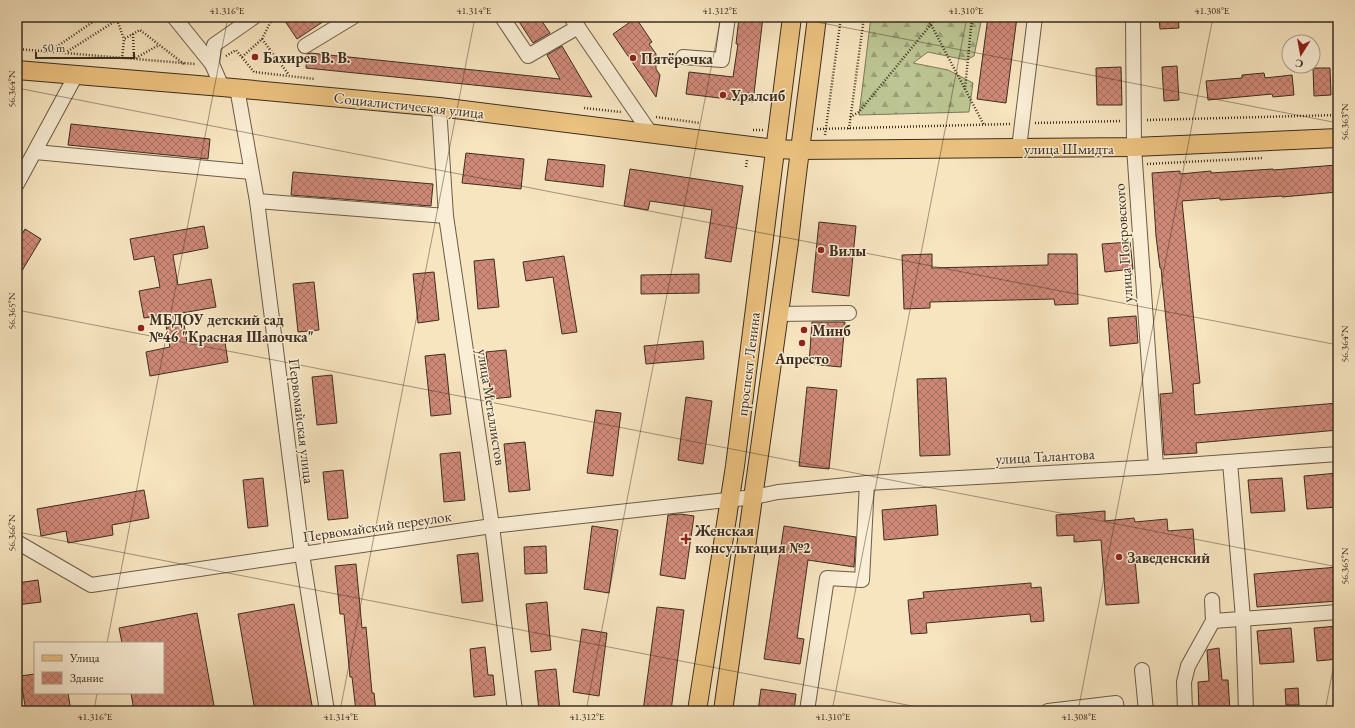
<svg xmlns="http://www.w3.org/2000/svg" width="1355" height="728" font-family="'EB Garamond',serif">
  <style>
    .forest { fill: url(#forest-firs); stroke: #7c7a59 }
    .building { fill: url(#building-cross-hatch); stroke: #3d2e1f }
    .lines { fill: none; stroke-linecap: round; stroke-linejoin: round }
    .minor-casing { stroke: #6c5c47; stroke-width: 16 }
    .major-casing { stroke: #3d2e1f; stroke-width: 20 }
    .path { stroke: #3d2e1f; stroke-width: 2.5; stroke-dasharray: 1 2; stroke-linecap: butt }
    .minor { stroke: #faeed6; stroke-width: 14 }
    .major { stroke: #ecc280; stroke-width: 18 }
    .ticks { fill: none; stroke: #3d2e1f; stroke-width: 1; stroke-opacity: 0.45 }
    .poi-dot { fill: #8f2418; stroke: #faeed6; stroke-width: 1.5 }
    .labels { text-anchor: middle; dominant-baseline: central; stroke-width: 3; stroke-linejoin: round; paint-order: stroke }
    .poi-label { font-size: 15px; font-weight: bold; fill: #3d2e1f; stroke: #faeed6; text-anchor: start }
    .street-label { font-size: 15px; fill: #3d2e1f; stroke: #faeed6 }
    .neatline { fill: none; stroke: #3d2e1f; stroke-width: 1.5 }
    .ticks-label { font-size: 10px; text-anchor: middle; fill: #3d2e1f }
  </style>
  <defs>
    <pattern id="forest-firs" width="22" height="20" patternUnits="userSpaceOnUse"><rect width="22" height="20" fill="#bcc593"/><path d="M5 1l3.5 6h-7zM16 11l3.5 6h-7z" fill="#9aa077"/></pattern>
    <pattern id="building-cross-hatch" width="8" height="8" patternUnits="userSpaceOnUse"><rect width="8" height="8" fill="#cf8978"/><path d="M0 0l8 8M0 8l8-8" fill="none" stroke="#a97062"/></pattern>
  </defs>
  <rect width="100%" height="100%" fill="#f7e5c0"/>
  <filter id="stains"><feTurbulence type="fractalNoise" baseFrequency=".005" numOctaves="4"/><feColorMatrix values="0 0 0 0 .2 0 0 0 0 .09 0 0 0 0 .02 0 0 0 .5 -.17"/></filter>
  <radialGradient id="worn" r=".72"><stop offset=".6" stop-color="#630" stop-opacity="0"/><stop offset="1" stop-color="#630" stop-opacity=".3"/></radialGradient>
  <polygon class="forest" points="871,17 982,17 974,56 966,60 928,52 913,63 948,70 973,83 969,112 859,115"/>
  <g class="building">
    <polygon points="291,17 330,17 297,39 285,21"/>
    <polygon points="516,17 539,17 550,33 533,43"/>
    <polygon points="739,17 763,17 753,102 686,94 689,72 733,77 738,44 736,44"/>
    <polygon points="988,17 1017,17 1006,103 977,99"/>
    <polygon points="1159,17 1178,17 1179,28 1160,29"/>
    <polygon points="636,18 652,42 649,44 656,54 656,69 660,75 656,97 613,34"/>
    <polygon points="562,46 592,97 306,68 307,54 310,53 560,79 547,55"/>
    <polygon points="1177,66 1179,100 1164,101 1162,67"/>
    <polygon points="1121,67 1122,105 1097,105 1096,68"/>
    <polygon points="1313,68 1330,68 1331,95 1314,96"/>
    <polygon points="1264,73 1265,78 1292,75 1294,95 1273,97 1272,94 1208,100 1206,81 1242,78 1242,75"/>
    <polygon points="71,124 210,139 208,159 68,145"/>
    <polygon points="466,153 524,159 521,189 462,183"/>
    <polygon points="548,159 605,165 603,187 545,180"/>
    <polygon points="1337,165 1338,192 1282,197 1282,196 1220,200 1220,198 1182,201 1200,383 1193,384 1195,415 1338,403 1338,430 1196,443 1197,453 1164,455 1160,394 1173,393 1161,268 1160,268 1156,236 1152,173 1180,171 1180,174 1211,171 1211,173 1273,169 1273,170"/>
    <polygon points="630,169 743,186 731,262 705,258 712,210 650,201 648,210 624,206"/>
    <polygon points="293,172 433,184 431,206 291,195"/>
    <polygon points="819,222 856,226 849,296 812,292"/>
    <polygon points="204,226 208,248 173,255 178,285 211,279 216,307 182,313 187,342 224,336 228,362 150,376 146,352 170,347 164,315 144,318 139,291 160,287 154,256 134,260 130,239"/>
    <polygon points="25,229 41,239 17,279 17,243"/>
    <polygon points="1130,242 1133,269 1105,272 1102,244"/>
    <polygon points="932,254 932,268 1048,265 1048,254 1077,254 1078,304 1055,305 1054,299 930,302 930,308 904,309 902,255"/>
    <polygon points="564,256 577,332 562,334 553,277 526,281 523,262"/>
    <polygon points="494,259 499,307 478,309 474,261"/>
    <polygon points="434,272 439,320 418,323 413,274"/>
    <polygon points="699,274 699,293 641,294 641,275"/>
    <polygon points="314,282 319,330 298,332 293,284"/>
    <polygon points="1136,316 1138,343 1110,346 1108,318"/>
    <polygon points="812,322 845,322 841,367 809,364"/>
    <polygon points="703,341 704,359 646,364 644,346"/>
    <polygon points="506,350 511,397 491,399 486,352"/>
    <polygon points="445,354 451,414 431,416 425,356"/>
    <polygon points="332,375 337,423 317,425 312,377"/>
    <polygon points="946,378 950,455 920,456 917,379"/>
    <polygon points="807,387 837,390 829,469 799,466"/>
    <polygon points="686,397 712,401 703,464 678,460"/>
    <polygon points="596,410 621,413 613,476 587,473"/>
    <polygon points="525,442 530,490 509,492 504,444"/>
    <polygon points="460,452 465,500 444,502 440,454"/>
    <polygon points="343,470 348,518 328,520 323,472"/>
    <polygon points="1338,473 1338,507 1307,509 1304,476"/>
    <polygon points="263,478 268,526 248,528 243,480"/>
    <polygon points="1282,478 1285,511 1251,513 1248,480"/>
    <polygon points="144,490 149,518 112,525 113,535 68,543 66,531 41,536 37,509"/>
    <polygon points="936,505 938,535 884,540 882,510"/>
    <polygon points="1105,511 1105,521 1134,518 1135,522 1167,519 1168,531 1193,529 1195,555 1135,560 1139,603 1106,605 1101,540 1074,542 1074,535 1057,536 1056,515"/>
    <polygon points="680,514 694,516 685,579 660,575 668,515"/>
    <polygon points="592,526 618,530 609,593 584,589"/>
    <polygon points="784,526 856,537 854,567 808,560 797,638 804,639 800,664 764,659"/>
    <polygon points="546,546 547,573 525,574 524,547"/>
    <polygon points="478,553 483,601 462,603 457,555"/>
    <polygon points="356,564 362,628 366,627 372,693 374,693 376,711 356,711 352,677 350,677 344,614 340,614 335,566"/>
    <polygon points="1338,567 1338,601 1257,607 1254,574"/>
    <polygon points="38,580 41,602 17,605 17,583"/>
    <polygon points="1031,583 1031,588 1041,587 1044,621 1031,622 1030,614 926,623 927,633 911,634 908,600 924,598 923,592"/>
    <polygon points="547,602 551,650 531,652 526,604"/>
    <polygon points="294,604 313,711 255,711 238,614"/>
    <polygon points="657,607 684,610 671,711 643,711"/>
    <polygon points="197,613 215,711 134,711 131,693 163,693 163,643 122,643 119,628"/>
    <polygon points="1338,626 1338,659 1317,661 1314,628"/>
    <polygon points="1291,628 1294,662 1260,664 1257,631"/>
    <polygon points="582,629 607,633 599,696 573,692"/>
    <polygon points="485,647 488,675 493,675 495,695 474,697 470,649"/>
    <polygon points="1219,648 1222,680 1228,680 1230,711 1199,711 1198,682 1209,681 1207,650"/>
    <polygon points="556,669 560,711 539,711 535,671"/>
    <polygon points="35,674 35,693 68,693 71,711 26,711 20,676"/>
    <polygon points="1298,688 1299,705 1286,705 1285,689"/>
    <polygon points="761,689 796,694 794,711 758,711"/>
  </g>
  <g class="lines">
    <g class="minor-casing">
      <g id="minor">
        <polyline points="174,17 212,64 222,87"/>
        <polyline points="502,17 528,56 578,27"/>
        <polyline points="571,17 651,134"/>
        <polyline points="1133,17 1134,147 1156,467"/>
        <polyline points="305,46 353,17"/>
        <polyline points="683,57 722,60 728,17"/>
        <polyline points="212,64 214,45 254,17"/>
        <polyline points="237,88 257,201 302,554 327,711"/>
        <polyline points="439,107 446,216 492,526 515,711"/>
        <polyline points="1019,148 1035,17"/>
        <polyline points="35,152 251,172"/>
        <polyline points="17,184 76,75"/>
        <polyline points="257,201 446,216"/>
        <polyline points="779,314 849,313"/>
        <polyline points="1230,462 1243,618 1246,711"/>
        <polyline points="17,542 91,585 492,526 754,497 778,492 867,483 1156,467 1338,454"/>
        <polyline points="1213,621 1338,612"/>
        <polyline points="1142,670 1146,711"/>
        <polyline points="807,711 827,578 862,580 867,483"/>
        <polyline points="1048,711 1116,703 1117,711"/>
        <polyline points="1185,711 1184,682 1188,666 1213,621 1212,600"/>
      </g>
    </g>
    <g class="major-casing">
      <g id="major">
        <polyline points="17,70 222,87 439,107 775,149 800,150 1134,147 1338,138"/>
        <polyline points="697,711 735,466 792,17"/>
        <path d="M 723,711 L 789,242 C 797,167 808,92 817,17"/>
      </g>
    </g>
    <g class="path">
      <polyline points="116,17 124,39"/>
      <polyline points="927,17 965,89"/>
      <polyline points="972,17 965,89 984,125"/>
      <polyline points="133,34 134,59 159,45"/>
      <polyline points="262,39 289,75"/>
      <polyline points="17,49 195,64"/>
      <polyline points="49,52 100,17"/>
      <polyline points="65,53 117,20"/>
      <polyline points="226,56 236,50 254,72 315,79"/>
      <polyline points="242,57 262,39 272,19"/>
      <polyline points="122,59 124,39 140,30 184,64"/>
      <polyline points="584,108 621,112"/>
      <polyline points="656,117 700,123"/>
      <polyline points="850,117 859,112 937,17"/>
      <polyline points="1147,120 1338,115"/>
      <polyline points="1035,123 1122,121"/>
      <polyline points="817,129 1010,124"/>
      <polyline points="849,129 864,17"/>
      <polyline points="753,130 764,130"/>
      <polyline points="825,135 841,17"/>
      <polyline points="1147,164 1262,158"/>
      <polyline points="746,167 747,160"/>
    </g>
    <use href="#minor" class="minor"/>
    <use href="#major" class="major"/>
  </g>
  <path class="ticks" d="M 791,17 L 1338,123M 17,88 L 1338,345M 17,310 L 1338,567M 17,532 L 938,711M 107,643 L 228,17M 94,711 L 97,693M 340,711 L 475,17M 586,711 L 721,17M 832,711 L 967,17M 1078,711 L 1213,17M 1325,711 L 1338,643"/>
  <g class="poi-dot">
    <circle cx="255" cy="57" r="4"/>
    <circle cx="633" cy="58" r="4"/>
    <circle cx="723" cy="95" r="4"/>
    <circle cx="821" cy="250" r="4"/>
    <circle cx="141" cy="328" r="4"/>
    <circle cx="804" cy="330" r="4"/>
    <circle cx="802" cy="343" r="4"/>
    <path d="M684 533h4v4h4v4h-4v4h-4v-4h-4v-4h4z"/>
    <circle cx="1119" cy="557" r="4"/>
  </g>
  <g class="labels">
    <g class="poi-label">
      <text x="263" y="57">Бахирев В. В.</text>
      <text x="641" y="58">Пятёрочка</text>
      <text x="731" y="95">Уралсиб</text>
      <text x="829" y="250">Вилы</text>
      <text x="149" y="319">МБДОУ детский сад<tspan x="149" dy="17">№46 "Красная Шапочка"</tspan></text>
      <text x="812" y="330">Минб</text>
      <text x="802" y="358" text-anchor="middle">Апресто</text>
      <text x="695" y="530">Женская<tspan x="695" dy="17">консультация №2</tspan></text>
      <text x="1127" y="557">Заведенский</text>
    </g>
    <g class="street-label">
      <text transform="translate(409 105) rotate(6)">Социалистическая улица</text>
      <text x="1069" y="148">улица Шмидта</text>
      <text transform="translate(1123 243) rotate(-94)">улица Покровского</text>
      <text transform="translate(748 364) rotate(-83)">проспект Ленина</text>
      <text transform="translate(492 407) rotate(81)">улица Металлистов</text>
      <text transform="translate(302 421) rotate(83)">Первомайская улица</text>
      <text transform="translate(1045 456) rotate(-3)">улица Талантова</text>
      <text transform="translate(377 526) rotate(-8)">Первомайский переулок</text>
    </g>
  </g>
  <rect width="1355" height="728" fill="none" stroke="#f7e5c0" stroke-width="44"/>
  <rect x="34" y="642" width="130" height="52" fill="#faeed6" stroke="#aea18d"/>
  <rect x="42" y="655" width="20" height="6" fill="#ecc280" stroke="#aea18d"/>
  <text x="70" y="662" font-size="12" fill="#3d2e1f">Улица</text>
  <rect x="42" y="672" width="20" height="12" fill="url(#building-cross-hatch)" stroke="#aea18d"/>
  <text x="70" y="682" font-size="12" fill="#3d2e1f">Здание</text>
  <g transform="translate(1301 54) rotate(191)"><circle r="19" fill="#faeed6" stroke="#aea18d"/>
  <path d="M0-3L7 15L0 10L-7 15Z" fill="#8f2418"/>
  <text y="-6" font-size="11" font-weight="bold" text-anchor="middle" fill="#3d2e1f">С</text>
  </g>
  <path d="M36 52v6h98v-6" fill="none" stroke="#3d2e1f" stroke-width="2"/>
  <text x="42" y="52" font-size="12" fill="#3d2e1f" stroke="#faeed6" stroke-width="3" paint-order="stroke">50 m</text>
  <rect x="22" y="22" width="1311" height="684" class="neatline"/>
  <g class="ticks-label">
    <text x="227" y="14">41.316°E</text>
    <text x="474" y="14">41.314°E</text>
    <text x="720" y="14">41.312°E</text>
    <text x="966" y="14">41.310°E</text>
    <text x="1212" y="14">41.308°E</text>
    <text transform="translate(11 89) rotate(-90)" y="4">56.364°N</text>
    <text transform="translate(1344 122) rotate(-90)" y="4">56.363°N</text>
    <text transform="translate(11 311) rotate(-90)" y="4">56.365°N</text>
    <text transform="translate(1344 344) rotate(-90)" y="4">56.364°N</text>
    <text transform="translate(11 533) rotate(-90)" y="4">56.366°N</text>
    <text transform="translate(1344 566) rotate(-90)" y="4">56.365°N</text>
    <text x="95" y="720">41.316°E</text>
    <text x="341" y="720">41.314°E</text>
    <text x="587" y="720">41.312°E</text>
    <text x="833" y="720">41.310°E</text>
    <text x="1079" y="720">41.308°E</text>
  </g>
  <rect width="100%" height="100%" filter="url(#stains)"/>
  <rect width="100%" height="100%" fill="url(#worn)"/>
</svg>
